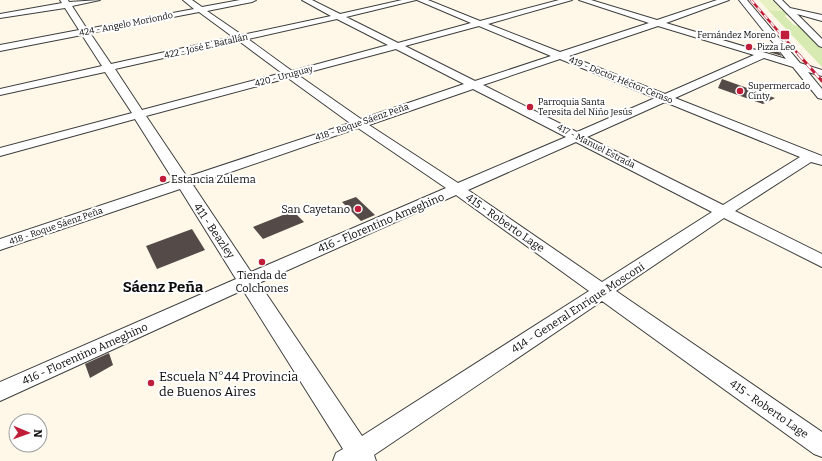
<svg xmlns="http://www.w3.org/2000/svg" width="822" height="461" font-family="Bitter,serif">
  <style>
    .green { fill: #d7eab1 }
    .pitch { fill: #e8f1c3 }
    .building { fill: #544a47 }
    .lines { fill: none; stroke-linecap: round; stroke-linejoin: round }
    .minor-casing { stroke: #3e3e3e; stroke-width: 2 }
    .minor { fill: #fff; fill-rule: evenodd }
    .rail-far1-casing { stroke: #c01d3b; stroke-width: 2.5 }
    .rail-casing { stroke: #c01d3b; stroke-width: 3 }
    .rail-far1 { stroke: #fff; stroke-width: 1.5; stroke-dasharray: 5; stroke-linecap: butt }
    .rail { stroke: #fff; stroke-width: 2; stroke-dasharray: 6; stroke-linecap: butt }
    .poi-dot { fill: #c01d3b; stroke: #fff; stroke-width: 1.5 }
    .labels { text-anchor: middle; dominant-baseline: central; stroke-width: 4; stroke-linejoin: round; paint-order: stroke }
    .far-street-label { font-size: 9px; fill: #0b0b0b; stroke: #fff }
    .far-poi-label { font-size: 9px; fill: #0b0b0b; stroke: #fff; text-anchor: start }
    .poi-label { font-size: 11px; fill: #0b0b0b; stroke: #fff; text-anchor: start }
    .street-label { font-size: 11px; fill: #0b0b0b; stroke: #fff }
    .near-poi-label { font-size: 13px; fill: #0b0b0b; stroke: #fff; text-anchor: start }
    .district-label { font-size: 15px; font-weight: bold; fill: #0b0b0b; stroke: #fff }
  </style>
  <rect width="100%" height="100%" fill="#fff8e9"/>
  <polygon class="green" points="768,10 787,11 789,14 785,16 794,25 800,26 822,48 822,67"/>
  <polygon class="pitch" points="759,0 775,0 787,11 768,10"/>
  <g class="building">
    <polygon points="767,46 776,49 782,56 759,49"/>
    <polygon points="722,79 775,98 763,104 718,88"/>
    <polygon points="356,197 375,215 361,221 342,202"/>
    <polygon points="293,211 304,222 263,239 253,227"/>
    <polygon points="192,229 205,250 157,269 146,246"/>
    <polygon points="109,353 113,365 90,378 85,364"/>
  </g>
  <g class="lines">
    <g class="minor-casing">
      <g id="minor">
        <path d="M 60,0 L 68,0 L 69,2 L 100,0 L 72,6 L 87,29 L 194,9 L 183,0 L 192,0 L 202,7 L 240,0 L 256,0 L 252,2 L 207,11 L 242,35 L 331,16 L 302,0 L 312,0 L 340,14 L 402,0 L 416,0 L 346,17 L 398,43 L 471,23 L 417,0 L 428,0 L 480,21 L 559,0 L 572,0 L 488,24 L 560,52 L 649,23 L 579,0 L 591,0 L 657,20 L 717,0 L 729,0 L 666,23 L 786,59 L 739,0 L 747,0 L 800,63 L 822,70 L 822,76 L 808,72 L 822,89 L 822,99 L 818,98 L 793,67 L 764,58 L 675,98 L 822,156 L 822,165 L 811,162 L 735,211 L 822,254 L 822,267 L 724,218 L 616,291 L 822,432 L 822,457 L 814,454 L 602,301 L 374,455 L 376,461 L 333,461 L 336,453 L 343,449 L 243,290 L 0,401 L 0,382 L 236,279 L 180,189 L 0,250 L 0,239 L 174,181 L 135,119 L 0,156 L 0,148 L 132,113 L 105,72 L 0,95 L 0,89 L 102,66 L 82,35 L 0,51 L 0,45 L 79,30 L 65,8 L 0,18 L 0,14 L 62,3 ZM 199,12 L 233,37 L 111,64 L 90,33 ZM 337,19 L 388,45 L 292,71 L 248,39 ZM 479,26 L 551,56 L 475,81 L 405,46 ZM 658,26 L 754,55 L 665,94 L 569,56 ZM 239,41 L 282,73 L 142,110 L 115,69 ZM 396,49 L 464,84 L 361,119 L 298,75 ZM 560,59 L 655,98 L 577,132 L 483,85 ZM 288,78 L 350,123 L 187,177 L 146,116 ZM 473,89 L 566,137 L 458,183 L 369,125 ZM 665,102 L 800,157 L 723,205 L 587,137 ZM 358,128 L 446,188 L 251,272 L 193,185 ZM 576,142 L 712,212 L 602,282 L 468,190 ZM 456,195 L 589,291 L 362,436 L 259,283 Z"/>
        <polygon points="774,0 782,0 790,8 822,15 822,21 797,14 822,39 822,47 819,46"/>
      </g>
    </g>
    <use href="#minor" class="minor"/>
    <g class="rail-far1-casing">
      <polyline id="rail-far1" points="751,0 800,56"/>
    </g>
    <g class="rail-casing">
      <polyline id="rail" points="799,55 822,81"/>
    </g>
    <use href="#rail-far1" class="rail-far1"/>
    <use href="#rail" class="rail"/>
  </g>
  <g class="poi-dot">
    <rect x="780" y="30" width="10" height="10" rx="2"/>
    <circle cx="749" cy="47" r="4"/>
    <circle cx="740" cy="91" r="4"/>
    <circle cx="530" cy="107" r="4"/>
    <circle cx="163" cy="179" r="4"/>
    <circle cx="358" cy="209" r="4"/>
    <circle cx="262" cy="262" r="4"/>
    <circle cx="151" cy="383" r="4"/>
  </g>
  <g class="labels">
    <g class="far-street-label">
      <text transform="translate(126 24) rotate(-11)">424 - Angelo Moriondo</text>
      <text transform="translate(206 46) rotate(-13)">422 - José E. Batallán</text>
      <text transform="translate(284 76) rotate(-15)">420 - Uruguay</text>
      <text transform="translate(621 80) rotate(22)">419 - Doctor Héctor Ceraso</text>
      <text transform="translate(362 122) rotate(-19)">418 - Roque Sáenz Peña</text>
      <text transform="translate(596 146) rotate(27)">417 - Manuel Estrada</text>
      <text transform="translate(56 226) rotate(-19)">418 - Roque Sáenz Peña</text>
    </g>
    <g class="far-poi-label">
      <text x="776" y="35" text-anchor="end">Fernández Moreno</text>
      <text x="757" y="47">Pizza Leo</text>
      <text x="748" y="86">Supermercado<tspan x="748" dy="10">Cinty</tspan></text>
      <text x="538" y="102">Parroquia Santa<tspan x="538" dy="10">Teresita del Niño Jesús</tspan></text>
    </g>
    <g class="poi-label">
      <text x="171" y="179">Estancia Zulema</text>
      <text x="350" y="209" text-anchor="end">San Cayetano</text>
      <text x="262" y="275" text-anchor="middle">Tienda de<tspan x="262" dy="13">Colchones</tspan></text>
    </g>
    <g class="street-label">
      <text transform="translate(381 223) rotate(-23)">416 - Florentino Ameghino</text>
      <text transform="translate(505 223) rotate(35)">415 - Roberto Lage</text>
      <text transform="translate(214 231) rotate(56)">411 - Beazley</text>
      <text transform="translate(578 308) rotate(-33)">414 - General Enrique Mosconi</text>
      <text transform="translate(85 354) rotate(-24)">416 - Florentino Ameghino</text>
      <text transform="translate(769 409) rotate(35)">415 - Roberto Lage</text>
    </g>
    <g class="near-poi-label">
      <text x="159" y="376">Escuela N°44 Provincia<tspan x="159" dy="15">de Buenos Aires</tspan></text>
    </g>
    <g class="district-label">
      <text x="163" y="287">Sáenz Peña</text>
    </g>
  </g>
  <g transform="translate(28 433) rotate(92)"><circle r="19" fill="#ffffff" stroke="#9d9d9d"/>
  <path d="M0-3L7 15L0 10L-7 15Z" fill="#c01d3b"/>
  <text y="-6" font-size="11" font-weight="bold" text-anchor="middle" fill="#0b0b0b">N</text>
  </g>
</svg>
